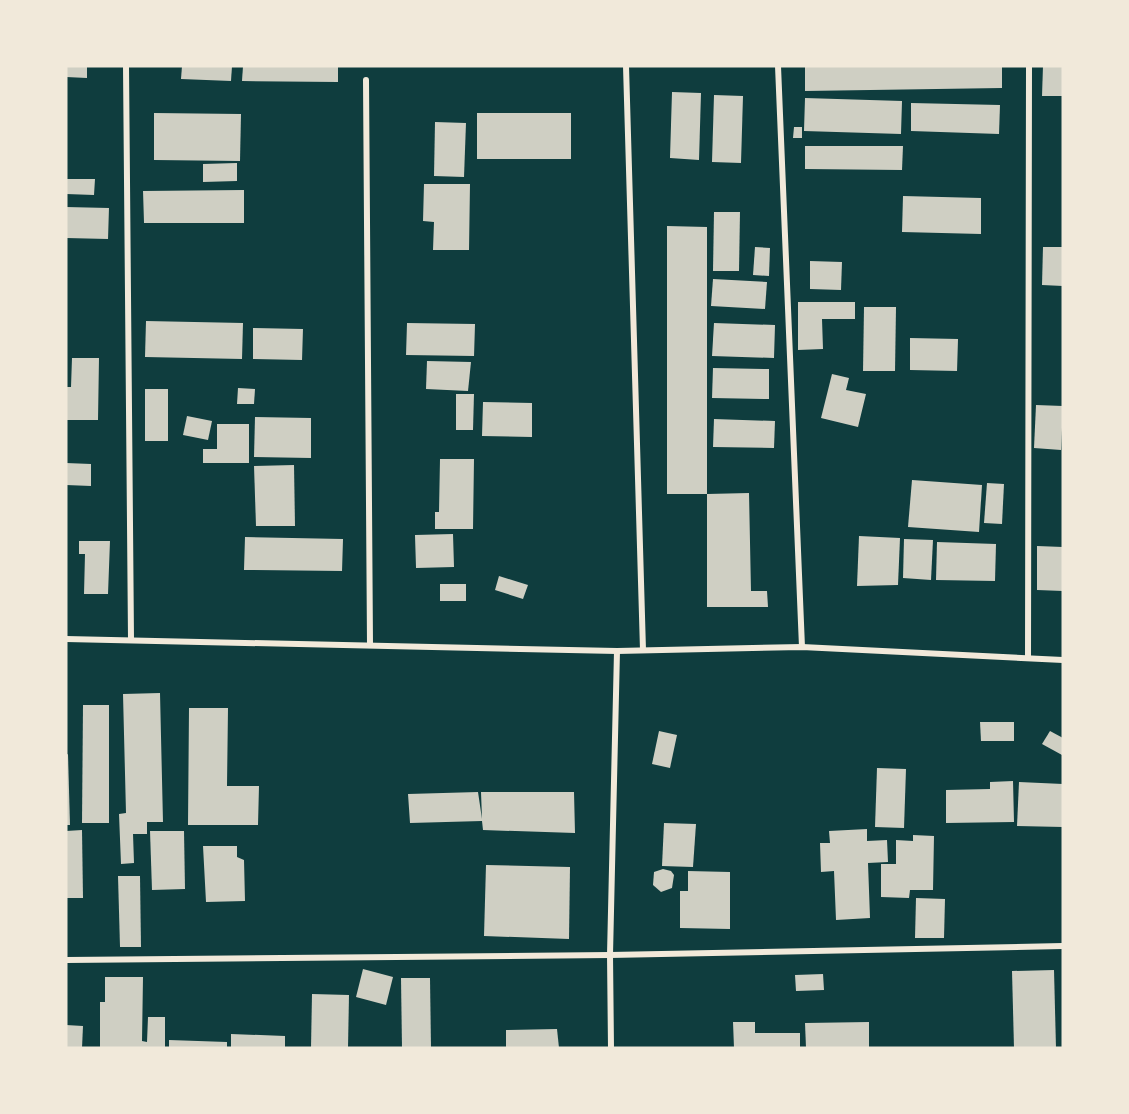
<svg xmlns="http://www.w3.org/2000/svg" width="1129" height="1114" font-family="'Exo 2',sans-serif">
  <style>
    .building { fill: #cfcfc3 }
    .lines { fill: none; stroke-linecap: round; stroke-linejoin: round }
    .minor { stroke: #f1e9da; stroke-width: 6 }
  </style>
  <rect width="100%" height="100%" fill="#0f3d3e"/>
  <g class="building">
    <polygon points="66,66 87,66 87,78 66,77"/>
    <polygon points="182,66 232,66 231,81 181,79"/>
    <polygon points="243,66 338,66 338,82 242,81"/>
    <polygon points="805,66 1002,66 1002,88 805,91"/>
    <polygon points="1043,66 1063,66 1063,96 1042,96"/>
    <polygon points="672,92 701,93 699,160 670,158"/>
    <polygon points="714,95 743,96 741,163 712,162"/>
    <polygon points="805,98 902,101 901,134 804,131"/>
    <polygon points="911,103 1000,105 999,134 911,131"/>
    <polygon points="154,113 241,114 240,161 154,160"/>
    <rect x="477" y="113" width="94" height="46"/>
    <polygon points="435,122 466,123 464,177 434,176"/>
    <polygon points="794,127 802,127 802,138 793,138"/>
    <polygon points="805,146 903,146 902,170 805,169"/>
    <polygon points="237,163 237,181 203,182 203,164"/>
    <polygon points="66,179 95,179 94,195 66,194"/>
    <polygon points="424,184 470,184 469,250 433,250 434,222 423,221"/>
    <polygon points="244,190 244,223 144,223 143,191"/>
    <polygon points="903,196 981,198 981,234 902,232"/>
    <polygon points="66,207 109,208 108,239 66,238"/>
    <polygon points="714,212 740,212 739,271 713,271"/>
    <polygon points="667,226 707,227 707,494 749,493 751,591 767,591 768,607 707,607 707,494 667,494"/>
    <polygon points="755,247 770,248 769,276 753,275"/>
    <polygon points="1043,247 1063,247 1063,286 1042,285"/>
    <polygon points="810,261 842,262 841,290 810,289"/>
    <polygon points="713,279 767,282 765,309 711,306"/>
    <polygon points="798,302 855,302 855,319 822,319 823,349 798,350"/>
    <polygon points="864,307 896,307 895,371 863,371"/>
    <polygon points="146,321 243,323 242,359 145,357"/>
    <polygon points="407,323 475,324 474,356 406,355"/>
    <polygon points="714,323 775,325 774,358 712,356"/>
    <polygon points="253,328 303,329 302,360 253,359"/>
    <polygon points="910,338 958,339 957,371 910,370"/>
    <polygon points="72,358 99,358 98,420 66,420 66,387 71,387"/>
    <polygon points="427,361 471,362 468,391 426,389"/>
    <polygon points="713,368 769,369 769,399 712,398"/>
    <polygon points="832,374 849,378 846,390 866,394 858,427 821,418"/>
    <polygon points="238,388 255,389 254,404 237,404"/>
    <rect x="145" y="389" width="23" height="52"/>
    <polygon points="456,394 474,394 473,430 456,430"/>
    <polygon points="483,402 532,403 532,437 482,436"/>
    <polygon points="1036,405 1063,406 1061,450 1034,448"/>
    <polygon points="187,416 212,421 208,440 183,435"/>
    <polygon points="255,417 311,418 311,458 254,457"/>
    <polygon points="714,419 775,421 774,448 713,447"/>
    <polygon points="217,424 249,424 249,463 203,463 203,449 217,449"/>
    <polygon points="440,459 474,459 473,529 435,529 435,512 439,512"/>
    <polygon points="66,463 91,464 91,486 66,485"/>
    <polygon points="294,465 295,526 256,526 254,466"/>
    <polygon points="912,480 982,485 979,532 908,527"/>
    <polygon points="987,483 1004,484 1002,524 984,523"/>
    <polygon points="453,534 454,567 416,568 415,535"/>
    <polygon points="859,536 900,538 898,585 857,586"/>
    <polygon points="245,537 343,539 342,571 244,570"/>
    <polygon points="904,539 933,540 931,580 903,578"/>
    <polygon points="79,541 110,541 108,594 84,594 85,554 79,554"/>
    <polygon points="937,542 996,544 995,581 936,580"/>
    <polygon points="1037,546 1063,547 1063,591 1037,590"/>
    <polygon points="499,576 528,585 523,599 495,590"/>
    <rect x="440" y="584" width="26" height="17"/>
    <polygon points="160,693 163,822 147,822 147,834 133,834 134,863 121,864 119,814 126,813 123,694"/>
    <polygon points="83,705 109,705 109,823 82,823"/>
    <polygon points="189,708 228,708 227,786 259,786 258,825 188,825"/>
    <polygon points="980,722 1014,722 1014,741 981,741"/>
    <polygon points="659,731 677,735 670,768 652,764"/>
    <polygon points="1050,731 1063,738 1062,755 1042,744"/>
    <polygon points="68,754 70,825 66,825 66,755"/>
    <polygon points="877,768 906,769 904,828 875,827"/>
    <polygon points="1013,781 1014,822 946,823 946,790 990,789 990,782"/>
    <polygon points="1019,782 1063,784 1063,827 1017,826"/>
    <polygon points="478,792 482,819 481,792 574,792 575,833 483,830 482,821 410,823 408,794"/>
    <polygon points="664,823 696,824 693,867 662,866"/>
    <polygon points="867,829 867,841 887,840 888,862 868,863 870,918 836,920 834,871 821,872 820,843 830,843 829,831"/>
    <polygon points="82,830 83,898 66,898 66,831"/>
    <polygon points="150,831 184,831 185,889 152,890"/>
    <polygon points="913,835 934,836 933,890 910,890 909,898 881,897 881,864 896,864 896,840 913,841"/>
    <polygon points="203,846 237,846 237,857 244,860 245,901 206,902"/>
    <polygon points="486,865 570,867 569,939 484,936"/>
    <polygon points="663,869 671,871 674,875 672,888 661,892 653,885 654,872"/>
    <polygon points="688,871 730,872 730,929 680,928 680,891 688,891"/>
    <polygon points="118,876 140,876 141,947 120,947"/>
    <polygon points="916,898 945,899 944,938 915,938"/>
    <polygon points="363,969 393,977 386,1005 356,997"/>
    <polygon points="1054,970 1056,1048 1014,1048 1012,971"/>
    <polygon points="823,974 824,990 796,991 795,975"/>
    <polygon points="105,977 143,977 142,1041 147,1042 148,1017 165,1017 165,1048 100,1048 100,1002 105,1002"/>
    <polygon points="401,978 430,978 431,1048 402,1048"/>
    <polygon points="312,994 349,995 348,1048 311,1048"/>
    <polygon points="733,1022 755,1022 755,1033 800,1033 800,1048 734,1048"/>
    <polygon points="869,1022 869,1048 806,1048 805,1023"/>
    <polygon points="66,1025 83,1026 82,1048 66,1048"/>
    <polygon points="557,1029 559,1048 506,1048 506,1030"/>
    <polygon points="231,1034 285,1036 285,1048 231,1048"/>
    <polygon points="169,1040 227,1042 227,1048 169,1048"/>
  </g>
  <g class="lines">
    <g class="minor">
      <polyline points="126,66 131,639"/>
      <polyline points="626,66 643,650"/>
      <polyline points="778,66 802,647"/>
      <polyline points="366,80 370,645"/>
      <polyline points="66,639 617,651 802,647 1063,660"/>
      <polyline points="1028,657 1029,66"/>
      <polyline points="66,960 610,955 1063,946"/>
      <polyline points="611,1048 610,955 617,651"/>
    </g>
  </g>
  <rect width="1129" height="1114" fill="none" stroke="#f1e9da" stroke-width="135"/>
</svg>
